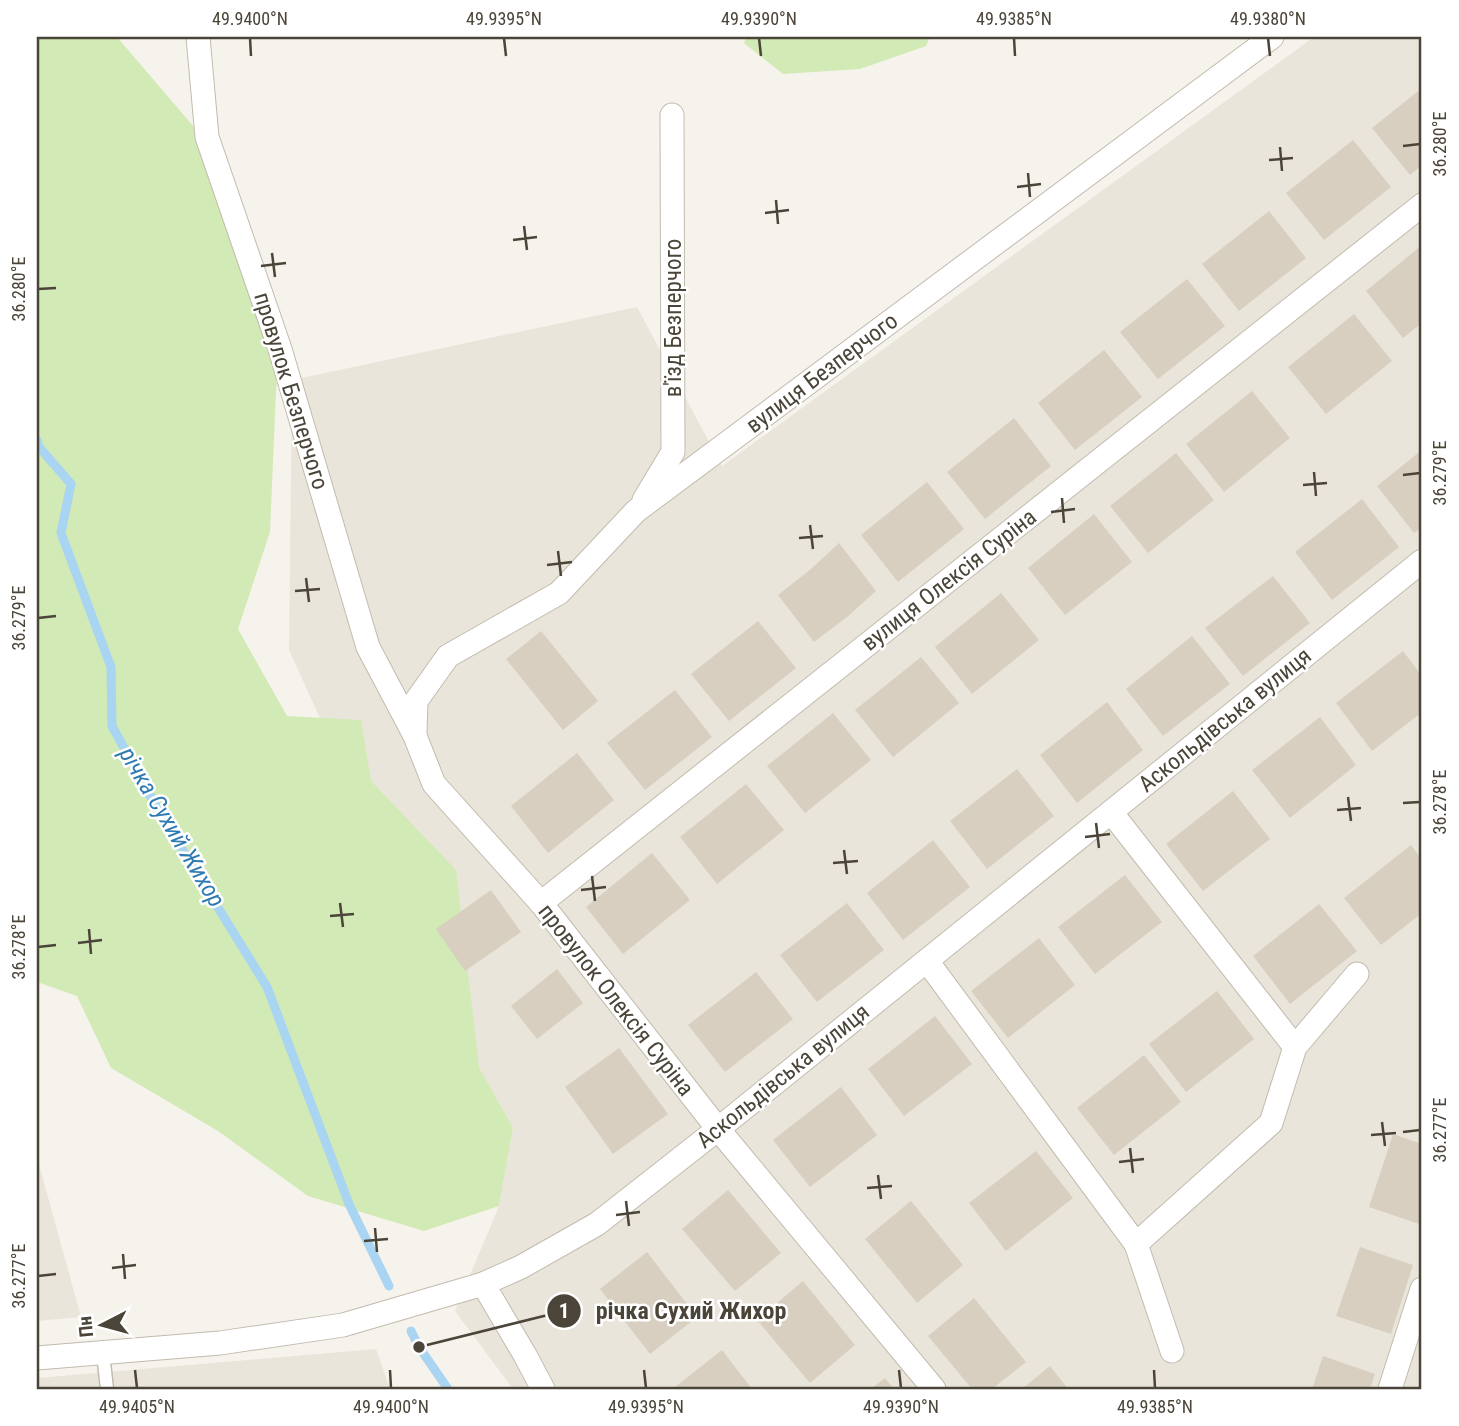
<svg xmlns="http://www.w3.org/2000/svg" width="1459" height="1426" font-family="'Roboto Condensed',sans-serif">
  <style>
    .residential { fill: #eae5da }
    .green { fill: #d2eab5 }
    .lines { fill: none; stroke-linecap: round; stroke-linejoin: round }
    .stream { stroke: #a9d4f2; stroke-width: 9 }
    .building { fill: #d8cfc1 }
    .lane-casing { stroke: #c2bbae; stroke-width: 15 }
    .street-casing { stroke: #c2bbae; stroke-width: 25 }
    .lane { stroke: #fff; stroke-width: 12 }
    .street { stroke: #fff; stroke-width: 23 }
    .ticks { fill: none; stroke: #4b4439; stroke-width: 2.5 }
    .labels { text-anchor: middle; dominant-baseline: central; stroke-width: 5; stroke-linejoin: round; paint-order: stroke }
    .street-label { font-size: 23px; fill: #4b4439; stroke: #fff }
    .water-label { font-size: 24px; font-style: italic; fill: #2e7ab2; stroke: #fff }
    .leader { fill: none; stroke: #4b4439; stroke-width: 2.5 }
    .callout-dot { fill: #4b4439; stroke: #fff; stroke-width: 2.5 }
    .mark-label { font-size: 21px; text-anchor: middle; font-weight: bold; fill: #fff }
    .callout-label { font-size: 24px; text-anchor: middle; font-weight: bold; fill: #4b4439; stroke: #fff; stroke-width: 5; stroke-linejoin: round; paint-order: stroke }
    .neatline { fill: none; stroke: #4b4439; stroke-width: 2.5 }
    .ticks-label { font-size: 18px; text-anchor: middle; fill: #4b4439 }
  </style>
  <rect width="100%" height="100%" fill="#f6f3ec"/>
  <g class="residential">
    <polygon points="1314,37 1422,37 1422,1389 513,1389 455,1311 499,1206 513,1128 479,1067 289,650 292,380 637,307 722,466"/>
    <polygon points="37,1157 81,1317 37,1321"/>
    <polygon points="376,1349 390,1389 37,1389 37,1378"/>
  </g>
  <g class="green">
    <polygon points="37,37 117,37 194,127 229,228 280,349 276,390 270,532 238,629 287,716 361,720 371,781 456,870 479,1067 513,1128 499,1206 424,1231 308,1196 218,1131 111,1068 77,996 37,982"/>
    <polygon points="746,37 930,37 926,46 860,69 783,74 744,43"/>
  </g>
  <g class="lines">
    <g class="stream">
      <polyline points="37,440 39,447 71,484 61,533 111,667 112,726 159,812 267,987 349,1204 389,1286"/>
      <polyline points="411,1331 419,1347 448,1389"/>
    </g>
  </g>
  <g class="building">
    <polygon points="1422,88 1422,165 1410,175 1372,128"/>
    <polygon points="1353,140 1391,187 1324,240 1286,193"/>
    <polygon points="1269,211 1306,258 1239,311 1202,264"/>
    <polygon points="1422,245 1422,323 1403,338 1366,291"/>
    <polygon points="1187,279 1225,326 1158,379 1120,332"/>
    <polygon points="1354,314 1392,361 1326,414 1288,367"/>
    <polygon points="1104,350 1142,397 1075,450 1038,403"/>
    <polygon points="1252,391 1290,438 1224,492 1186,444"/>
    <polygon points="1014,418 1051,466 985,519 947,472"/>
    <polygon points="1422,450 1422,527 1414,533 1377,486"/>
    <polygon points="1176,453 1214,500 1148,553 1110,506"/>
    <polygon points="927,482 964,529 898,582 861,535"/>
    <polygon points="1362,499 1399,547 1332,600 1295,552"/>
    <polygon points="1094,514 1132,562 1065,615 1028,568"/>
    <polygon points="839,543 876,591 847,617 814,642 778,595 811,569"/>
    <polygon points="1273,576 1310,623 1243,676 1205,628"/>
    <polygon points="1001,593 1039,640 972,694 935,647"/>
    <polygon points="758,621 796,668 729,721 691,674"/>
    <polygon points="541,631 598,701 563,730 506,659"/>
    <polygon points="1192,636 1230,684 1163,736 1126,689"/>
    <polygon points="1403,651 1422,676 1422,712 1372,751 1336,703"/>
    <polygon points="921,657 959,703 893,757 855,710"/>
    <polygon points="675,690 712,737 645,790 607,743"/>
    <polygon points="1107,702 1143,750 1077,803 1040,755"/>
    <polygon points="833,713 871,760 805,813 767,766"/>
    <polygon points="1320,717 1356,765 1290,818 1252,770"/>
    <polygon points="577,753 614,800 548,853 511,806"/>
    <polygon points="1017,769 1054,816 987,869 950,821"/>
    <polygon points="746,784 784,830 717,884 680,837"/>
    <polygon points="1233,791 1270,839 1203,891 1166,844"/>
    <polygon points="933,840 970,887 903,940 867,893"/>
    <polygon points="1411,845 1422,860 1422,913 1381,945 1344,898"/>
    <polygon points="652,853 690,900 623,954 586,907"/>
    <polygon points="1125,875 1162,922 1095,974 1058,927"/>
    <polygon points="491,890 521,932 465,971 436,929"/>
    <polygon points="847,903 884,950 817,1002 780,955"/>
    <polygon points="1319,904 1357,951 1290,1004 1253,956"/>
    <polygon points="1039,938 1075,985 1008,1038 971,991"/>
    <polygon points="557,969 583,1003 537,1039 511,1006"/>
    <polygon points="756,972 793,1019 725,1072 688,1025"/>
    <polygon points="1217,991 1254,1039 1186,1092 1149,1044"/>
    <polygon points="935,1016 972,1064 904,1116 868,1069"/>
    <polygon points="619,1048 668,1114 613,1154 565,1087"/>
    <polygon points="1144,1055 1181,1102 1114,1155 1077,1108"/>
    <polygon points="841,1087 877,1135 810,1187 773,1140"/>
    <polygon points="1393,1134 1422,1144 1422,1225 1369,1207"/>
    <polygon points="1036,1151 1073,1198 1006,1251 969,1203"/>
    <polygon points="728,1190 781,1253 735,1291 682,1229"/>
    <polygon points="911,1201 963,1265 917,1303 865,1239"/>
    <polygon points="1360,1247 1413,1265 1391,1334 1336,1316"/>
    <polygon points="647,1252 697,1317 650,1354 600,1289"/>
    <polygon points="803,1281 855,1345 810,1383 757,1320"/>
    <polygon points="974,1298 1026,1362 992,1389 972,1389 928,1336"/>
    <polygon points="722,1350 752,1389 676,1389 675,1387"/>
    <polygon points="1323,1356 1375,1374 1370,1389 1312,1389"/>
    <polygon points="1050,1366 1068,1389 1022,1389"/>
    <polygon points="885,1378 894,1389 871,1389"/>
  </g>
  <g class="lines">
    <g class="lane-casing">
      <polyline id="lane" points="103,1353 107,1389"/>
    </g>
    <g class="street-casing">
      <g id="street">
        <polyline points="198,37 207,137 280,349 368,647 415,736 434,784 541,903 718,1129 934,1389"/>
        <polyline points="644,500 673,452 672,115"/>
        <polyline points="415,733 416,701 448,656 559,593 636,511 1272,37"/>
        <polyline points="1111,812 1295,1047"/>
        <polyline points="541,903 1422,205"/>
        <polyline points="927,961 1136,1244"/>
        <polyline points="483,1284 525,1355 543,1389"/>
        <polyline points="1172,1351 1136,1244 1271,1123 1295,1047 1357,974"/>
        <polyline points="37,1358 220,1343 343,1325 483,1284 521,1267 597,1224 718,1129 1422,561"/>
        <polyline points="1390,1389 1422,1289"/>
      </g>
    </g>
    <use href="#lane" class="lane"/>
    <use href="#street" class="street"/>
  </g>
  <path class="ticks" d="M 250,38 L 251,56M 504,38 L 506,56M 759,38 L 761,56M 1014,38 L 1015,56M 1268,38 L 1270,56M 1403,146 L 1420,144M 1280,147 L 1282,171M 1269,160 L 1293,158M 1028,173 L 1030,197M 1017,187 L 1041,184M 776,200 L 778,224M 765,213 L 789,210M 524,226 L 527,250M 513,240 L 537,237M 272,253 L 275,277M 261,266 L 286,263M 38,289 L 56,288M 1314,472 L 1316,496M 1403,475 L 1420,473M 1303,485 L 1327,483M 1062,498 L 1064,523M 1051,512 L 1075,509M 810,525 L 813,549M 799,538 L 823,536M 558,551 L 561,576M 547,565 L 572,562M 306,578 L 309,602M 295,591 L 320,589M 38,618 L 56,616M 1348,797 L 1351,821M 1403,803 L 1420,802M 1337,810 L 1361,808M 1096,823 L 1099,848M 1085,837 L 1110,834M 844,850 L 847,874M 833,863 L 858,861M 592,876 L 595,901M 581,890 L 606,887M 340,903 L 343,927M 330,916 L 354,914M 89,929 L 91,954M 78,943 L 102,940M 38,947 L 56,945M 1382,1122 L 1385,1146M 1403,1132 L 1420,1130M 1371,1135 L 1396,1133M 1130,1148 L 1133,1173M 1119,1162 L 1144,1159M 878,1175 L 881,1199M 867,1188 L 892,1186M 626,1201 L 629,1226M 616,1215 L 640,1212M 375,1228 L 377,1252M 364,1241 L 388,1239M 123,1254 L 125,1279M 112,1268 L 136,1265M 38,1276 L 56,1274M 135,1370 L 137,1388M 390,1370 L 391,1388M 644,1370 L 646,1388M 899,1370 L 901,1388M 1154,1370 L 1155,1388"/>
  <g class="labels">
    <g class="street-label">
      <text transform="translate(673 318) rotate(-90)">в'їзд Безперчого</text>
      <text transform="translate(822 373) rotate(-37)">вулиця Безперчого</text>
      <text transform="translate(291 391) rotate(73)">провулок Безперчого</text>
      <text transform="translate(949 580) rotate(-38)">вулиця Олексія Суріна</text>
      <text transform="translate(1225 720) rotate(-39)">Аскольдівська вулиця</text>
      <text transform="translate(616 1000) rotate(52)">провулок Олексія Суріна</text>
      <text transform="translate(783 1076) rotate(-39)">Аскольдівська вулиця</text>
    </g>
    <g class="water-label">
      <text transform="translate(172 827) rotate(59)">річка Сухий Жихор</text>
    </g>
  </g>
  <path class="leader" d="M419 1347L564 1311"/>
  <g class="callout-dot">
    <circle cx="419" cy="1347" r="7"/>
    <circle cx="564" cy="1311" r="18"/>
  </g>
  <g class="mark-label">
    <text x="564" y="1318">1</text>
  </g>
  <g class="callout-label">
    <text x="691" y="1319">річка Сухий Жихор</text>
  </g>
  <rect width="1459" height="1426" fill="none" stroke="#ffffff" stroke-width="77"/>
  <g transform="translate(102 1325) rotate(264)" stroke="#ffffff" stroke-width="5" paint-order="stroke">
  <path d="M0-5L12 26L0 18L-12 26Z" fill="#4b4439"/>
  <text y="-10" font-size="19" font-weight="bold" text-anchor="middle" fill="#4b4439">Пн</text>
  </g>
  <rect x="38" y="38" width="1382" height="1350" class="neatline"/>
  <g class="ticks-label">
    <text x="250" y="25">49.9400°N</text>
    <text x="504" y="25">49.9395°N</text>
    <text x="759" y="25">49.9390°N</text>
    <text x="1014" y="25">49.9385°N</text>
    <text x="1268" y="25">49.9380°N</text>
    <text transform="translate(1440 144) rotate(-90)" y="6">36.280°E</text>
    <text transform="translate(19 289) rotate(-90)" y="6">36.280°E</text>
    <text transform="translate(1440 473) rotate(-90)" y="6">36.279°E</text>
    <text transform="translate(19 618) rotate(-90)" y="6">36.279°E</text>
    <text transform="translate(1440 802) rotate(-90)" y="6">36.278°E</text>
    <text transform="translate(19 947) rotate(-90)" y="6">36.278°E</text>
    <text transform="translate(1440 1130) rotate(-90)" y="6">36.277°E</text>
    <text transform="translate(19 1276) rotate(-90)" y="6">36.277°E</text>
    <text x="137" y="1413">49.9405°N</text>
    <text x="391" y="1413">49.9400°N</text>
    <text x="646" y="1413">49.9395°N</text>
    <text x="901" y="1413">49.9390°N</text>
    <text x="1155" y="1413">49.9385°N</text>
  </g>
</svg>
